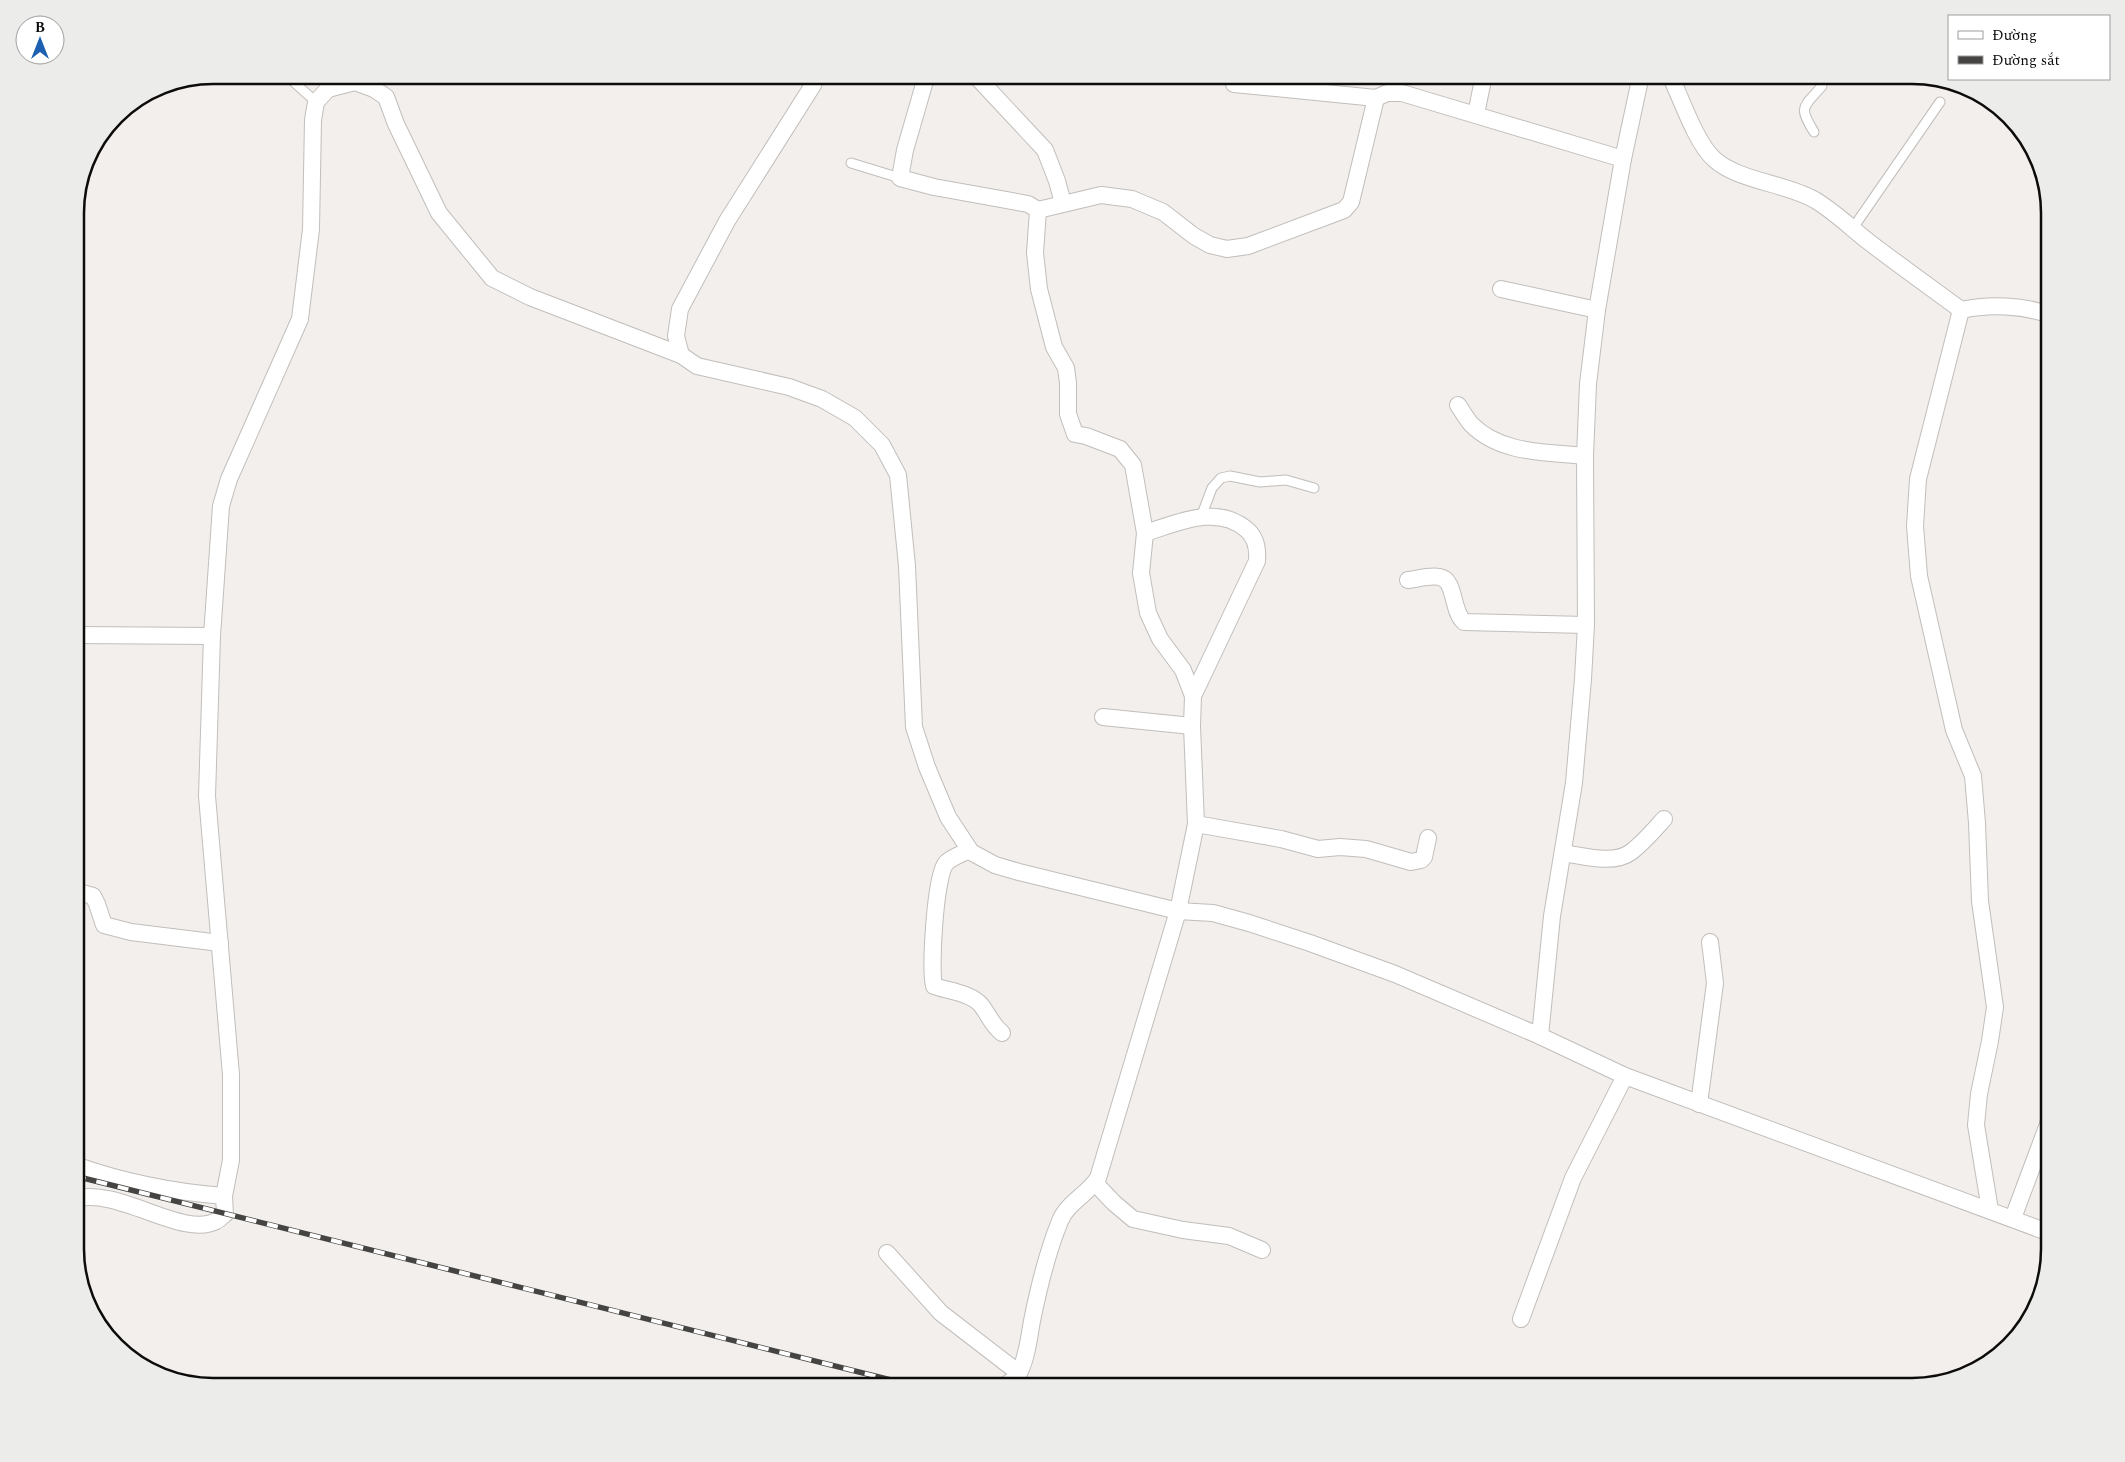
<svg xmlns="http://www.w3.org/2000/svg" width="2125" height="1462" font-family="Spectral,serif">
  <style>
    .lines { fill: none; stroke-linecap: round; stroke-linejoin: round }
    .lane-casing { stroke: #c1bebb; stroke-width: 11 }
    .street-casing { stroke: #c1bebb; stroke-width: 18 }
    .lane { stroke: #fff; stroke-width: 9 }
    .street { stroke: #fff; stroke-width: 16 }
    .rail-casing { stroke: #454442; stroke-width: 5.5 }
    .rail { stroke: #fff; stroke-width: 4; stroke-dasharray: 11; stroke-linecap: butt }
    .rim { fill: none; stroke: #0d0c0b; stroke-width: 2.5 }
  </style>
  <rect width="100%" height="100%" fill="#f2efec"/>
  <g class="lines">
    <g class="lane-casing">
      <g id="lane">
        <polyline points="286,75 316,102"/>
        <path d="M 1814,132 C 1798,106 1803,108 1822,86 L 1820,75"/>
        <polyline points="851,163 900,178"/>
        <polyline points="1853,228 1940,102"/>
        <polyline points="1201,517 1212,488 1221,478 1230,476 1260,482 1286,480 1314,488"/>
      </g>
    </g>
    <g class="street-casing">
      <g id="street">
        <polyline points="816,75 813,85 727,221 680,309 676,336 681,355 697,366 789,387 822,399 855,418 882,445 898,475 907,566 914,727 927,767 948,817 971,852 995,865 1019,872 1178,911 1213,913 1249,923 1310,943 1395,974 1540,1036"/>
        <polyline points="975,75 1045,150 1057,181 1063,203"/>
        <polyline points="1641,75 1623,159 1597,310 1588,384 1585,456 1586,625 1583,679 1574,783 1552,916 1540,1036 1625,1076 2050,1233"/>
        <path d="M 1670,75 C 1681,98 1696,143 1714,159 C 1738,181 1785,183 1815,200 C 1835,212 1851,228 1869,242 C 1899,265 1930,287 1961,310 C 1989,304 2023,305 2050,315"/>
        <path d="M 925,81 L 905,150 L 900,178 L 934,187 L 1028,204 L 1038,210 L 1035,253 L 1039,289 L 1054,347 L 1066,368 L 1068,383 L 1068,414 L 1075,434 L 1086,436 L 1120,449 L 1133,465 L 1145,533 L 1141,573 L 1148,613 L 1160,639 L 1183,670 L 1193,696 L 1192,726 L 1196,824 L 1178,911 L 1098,1178 C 1088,1194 1067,1203 1060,1221 C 1047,1253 1039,1286 1032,1321 C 1029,1337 1027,1358 1019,1373 C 1015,1380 1009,1383 1002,1387"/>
        <polyline points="1234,84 1376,98"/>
        <polyline points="1476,114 1484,75"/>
        <polyline points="1038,210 1101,195 1132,199 1163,212 1194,236 1210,245 1227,249 1248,246 1344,210 1351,202 1376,98 1387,93 1402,93 1623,159"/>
        <polyline points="1501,289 1597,310"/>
        <polyline points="1961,310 1918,479 1915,526 1919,576 1954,730 1973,776 1977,823 1980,901 1995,1007 1990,1041 1979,1094 1976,1125 1990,1210"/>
        <path d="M 1458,405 C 1462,411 1466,418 1471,424 C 1500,454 1546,452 1585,456"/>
        <path d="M 1145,533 C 1178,523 1216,504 1246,529 C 1256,537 1258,549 1257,561 L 1193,696"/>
        <path d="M 1408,580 C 1417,579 1430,575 1439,577 C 1456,579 1451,610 1464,622 L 1586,625"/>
        <polyline points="75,635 212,636"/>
        <polyline points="1103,717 1192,726"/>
        <polyline points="1196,824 1281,839 1318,849 1340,847 1366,849 1411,862 1421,860 1424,857 1428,838"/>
        <path d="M 969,850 C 962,854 952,857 946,863 C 935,876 930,968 934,986 C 948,991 971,993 981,1005 C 989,1015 991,1024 1002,1033"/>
        <path d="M 1563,853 C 1583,856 1614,865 1631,852 C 1643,843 1654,830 1664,819"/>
        <polyline points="75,891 93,896 97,904 104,925 131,932 220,943"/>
        <polyline points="1699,1104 1715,983 1710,942"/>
        <path d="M 75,1165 C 123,1182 173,1192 224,1196"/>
        <polyline points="1095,1183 1114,1203 1133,1219 1183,1230 1229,1236 1262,1250"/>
        <path d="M 75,1199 C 117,1186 183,1239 216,1221 C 219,1220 222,1216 225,1214 L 224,1196 L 231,1160 L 231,1075 L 207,796 L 212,636 L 221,506 L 229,479 L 300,319 L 311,229 L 313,120 L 316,102 L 328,89 L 355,82 L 374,89 L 386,97 L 396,124 L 439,213 L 492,278 L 530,297 L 681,355"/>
        <polyline points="2013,1218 2050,1119"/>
        <polyline points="887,1253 941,1313 1019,1373"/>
        <polyline points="1521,1319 1573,1178 1625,1076"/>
      </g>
    </g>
    <use href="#lane" class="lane"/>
    <use href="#street" class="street"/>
    <g class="rail-casing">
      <polyline id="rail" points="75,1176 919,1387"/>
    </g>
    <use href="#rail" class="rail"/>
  </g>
  <path d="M0 0H2125V1462H0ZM213 84H1912A129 129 0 0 1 2041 213V1249A129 129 0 0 1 1912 1378H213A129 129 0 0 1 84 1249V213A129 129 0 0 1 213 84Z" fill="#ececeb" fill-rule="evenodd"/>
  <path class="rim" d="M213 84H1912A129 129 0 0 1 2041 213V1249A129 129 0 0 1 1912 1378H213A129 129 0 0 1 84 1249V213A129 129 0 0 1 213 84Z"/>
  <rect x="1948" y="15" width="162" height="65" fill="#ffffff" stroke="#9e9e9d"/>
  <rect x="1958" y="31" width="25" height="8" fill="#ffffff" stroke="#9e9e9d"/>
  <text x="1992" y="40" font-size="15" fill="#0d0c0b">Đường</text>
  <rect x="1958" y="56" width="25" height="8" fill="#454442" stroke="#9e9e9d"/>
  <text x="1992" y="65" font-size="15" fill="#0d0c0b">Đường sắt</text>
  <g transform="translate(40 40)"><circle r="24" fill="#ffffff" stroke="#9e9e9d"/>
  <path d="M0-4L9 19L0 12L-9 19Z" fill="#1d5fb0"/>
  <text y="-8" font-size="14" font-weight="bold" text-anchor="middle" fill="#0d0c0b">B</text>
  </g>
</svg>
